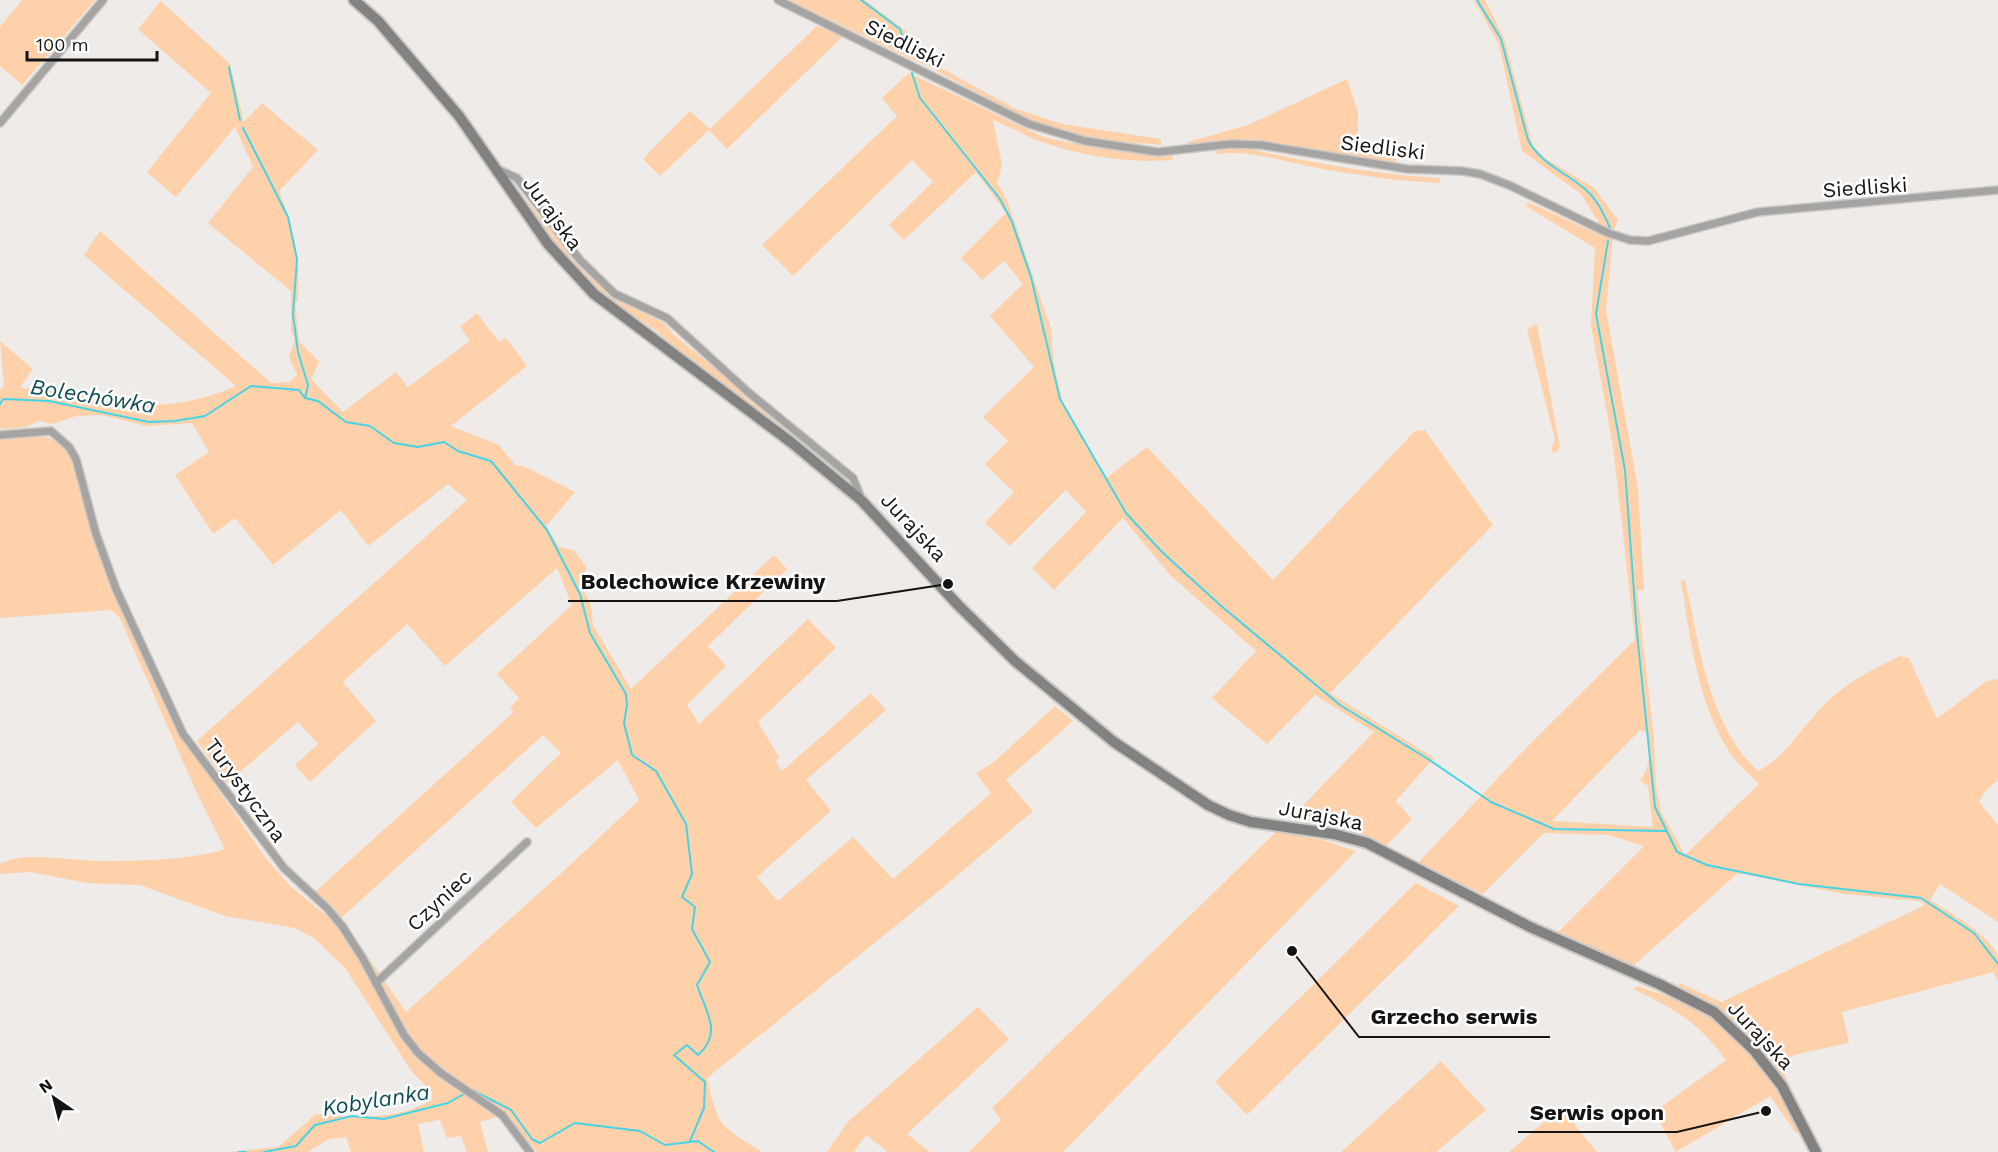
<svg xmlns="http://www.w3.org/2000/svg" width="1998" height="1152" font-family="'Work Sans',sans-serif">
  <style>
    .green { fill: #fed1aa; fill-rule: evenodd }
    .lines { fill: none; stroke-linecap: round; stroke-linejoin: round }
    .stream { stroke: #44d4e6; stroke-width: 2 }
    .street-casing { stroke: #cbc9c6; stroke-width: 10 }
    .secondary-casing { stroke: #cbc9c6; stroke-width: 14 }
    .street { stroke: #a6a4a3; stroke-width: 7 }
    .secondary { stroke: #848280; stroke-width: 10 }
    .labels { text-anchor: middle; dominant-baseline: central; stroke-width: 5; stroke-linejoin: round; paint-order: stroke }
    .street-label { font-size: 21px; fill: #151413; stroke: #fff }
    .water-label { font-size: 22px; font-style: italic; fill: #0e4c54; stroke: #fff }
    .leader { fill: none; stroke: #151413; stroke-width: 2 }
    .callout-dot { fill: #151413; stroke: #fff; stroke-width: 2 }
    .callout-label { font-size: 22px; text-anchor: middle; font-weight: bold; fill: #151413; stroke: #fff; stroke-width: 5; stroke-linejoin: round; paint-order: stroke }
  </style>
  <rect width="100%" height="100%" fill="#eeebe8"/>
  <g class="green">
    <polygon points="22,0 95,0 22,85 0,66 0,27"/>
    <polygon points="787,0 865,0 907,32 932,63 1014,108 1062,124 1161,139 1161,145 1100,140 1066,134 1032,122 929,67"/>
    <path d="M 1474,0 L 1485,0 L 1504,38 L 1533,146 L 1545,158 L 1594,188 L 1618,220 L 1613,232 L 1606,310 L 1638,489 L 1644,590 L 1637,591 L 1654,738 L 1656,786 L 1661,812 L 1685,855 L 1759,784 C 1748,773 1736,763 1728,750 C 1697,700 1690,637 1681,581 L 1685,580 C 1700,646 1707,723 1758,771 C 1786,756 1803,726 1826,703 C 1847,682 1873,669 1900,656 L 1909,658 L 1937,719 L 1987,681 L 1998,679 L 1998,780 L 1985,791 L 1979,802 L 1998,825 L 1998,922 L 1940,884 L 1930,900 C 1947,911 1992,936 1998,957 C 1998,963 1998,974 1998,981 L 1993,972 L 1842,1012 L 1849,1043 L 1797,1054 L 1779,1063 L 1793,1093 L 1742,1028 L 1715,1005 L 1676,988 L 1680,983 L 1721,1002 L 1925,905 L 1920,901 L 1844,894 L 1738,873 L 1631,968 L 1558,932 L 1644,846 L 1609,835 L 1544,833 L 1483,894 L 1417,864 L 1530,744 L 1635,640 L 1613,446 L 1591,326 L 1595,248 L 1526,206 L 1528,202 L 1591,231 L 1598,221 L 1581,194 L 1522,151 L 1499,45 ZM 1640,730 L 1647,733 C 1651,750 1651,766 1640,780 L 1648,786 L 1653,827 L 1552,821 Z"/>
    <path d="M 161,1 L 230,64 L 244,122 L 262,103 L 318,150 L 279,191 C 295,232 300,257 298,301 L 295,303 L 299,341 L 319,362 L 311,379 L 343,412 L 396,372 L 408,387 L 470,341 L 460,327 L 477,313 L 499,342 L 506,338 L 527,366 L 451,426 L 499,445 L 515,465 L 523,466 L 575,492 L 546,526 L 559,547 L 574,550 L 587,568 L 580,582 L 591,606 L 593,625 L 631,689 L 774,555 L 787,569 L 708,646 L 726,666 L 687,705 L 699,724 L 808,619 L 836,648 L 758,722 L 779,757 L 776,762 L 782,771 L 871,693 L 886,710 L 806,780 L 831,811 L 757,877 L 778,901 L 853,837 L 893,879 L 991,793 L 976,773 L 994,762 L 1055,706 L 1073,721 L 1006,780 L 1033,811 L 945,886 L 707,1078 C 718,1127 719,1125 762,1152 L 538,1152 L 518,1132 L 502,1111 L 497,1117 L 480,1122 L 488,1152 L 467,1152 L 461,1136 L 447,1138 L 440,1120 L 418,1124 L 424,1152 L 351,1152 L 346,1137 L 329,1139 L 308,1152 L 227,1152 L 278,1147 L 316,1114 C 357,1118 395,1121 432,1100 L 432,1092 L 412,1072 L 345,968 L 315,939 L 295,928 L 225,916 L 140,885 L 87,883 L 30,872 L 0,874 L 0,864 C 25,850 72,861 101,861 C 136,861 193,860 225,849 L 195,789 L 120,618 L 111,610 L 0,618 L 0,436 L 46,437 L 60,442 L 70,456 L 98,550 L 120,608 L 184,740 L 265,857 L 290,886 L 327,916 L 340,918 L 317,897 L 316,891 L 514,712 L 510,707 L 519,698 L 497,674 L 572,605 L 557,568 L 445,666 L 407,624 L 343,682 L 376,721 L 310,782 L 295,765 L 318,744 L 298,722 L 227,783 L 197,741 L 467,500 L 448,484 L 368,546 L 341,510 L 273,565 L 235,518 L 213,534 L 175,475 L 209,452 L 192,423 L 147,426 L 101,415 L 76,416 L 53,424 L 38,421 L 26,427 L 0,429 L 0,390 L 4,386 L 0,341 L 33,369 L 20,387 C 33,391 47,389 61,391 C 79,393 96,400 115,403 C 157,409 197,403 236,386 L 84,255 L 100,231 L 271,383 L 290,382 L 297,374 L 289,357 L 295,340 L 291,331 L 291,291 L 208,223 L 253,167 L 235,127 L 176,197 L 147,172 L 211,93 L 138,29 ZM 543,735 L 561,753 L 511,802 L 536,828 L 618,760 L 639,800 L 566,869 L 406,1012 L 341,918 Z"/>
    <polygon points="817,26 843,36 727,149 709,130 660,176 643,159 690,111 710,129"/>
    <path d="M 909,73 L 1044,137 L 1066,142 L 1172,154 L 1173,160 C 1128,163 1083,157 1040,141 C 1024,136 1009,126 993,120 L 1002,165 L 997,183 L 1007,200 L 1051,329 L 1053,358 L 1062,401 L 1105,479 L 1147,447 L 1273,580 L 1415,431 L 1425,430 L 1493,525 L 1330,693 L 1434,758 L 1396,801 L 1412,819 L 1385,847 L 1350,827 L 1291,818 L 1374,732 L 1315,695 L 1267,744 L 1212,698 L 1256,651 L 1170,575 L 1123,518 L 1054,590 L 1032,568 L 1086,512 L 1066,490 L 1010,546 L 985,523 L 1014,492 L 985,464 L 1008,441 L 983,417 L 1034,367 L 990,316 L 1023,284 L 1004,261 L 982,280 L 961,258 L 1006,213 L 976,172 L 904,240 L 889,225 L 933,182 L 912,160 L 793,276 L 762,245 L 897,116 L 882,98 Z"/>
    <polygon points="1347,79 1358,112 1357,152 1396,159 1395,164 1254,139 1189,146 1188,142 1248,125"/>
    <path d="M 1240,147 C 1307,162 1372,174 1440,178 L 1440,183 C 1397,181 1354,175 1312,167 C 1278,160 1251,150 1216,154 L 1215,151 Z"/>
    <polygon points="514,185 582,267 615,297 664,323 673,334 852,481 852,487 683,357 656,330 596,292 550,243"/>
    <polygon points="1537,324 1560,447 1555,453 1551,450 1555,440 1527,329"/>
    <polygon points="1276,832 1322,840 1356,851 1063,1152 969,1152 1001,1120 992,1108"/>
    <polygon points="1416,883 1459,906 1247,1115 1215,1082"/>
    <path d="M 1638,986 C 1660,994 1683,1001 1703,1012 C 1745,1035 1778,1089 1801,1129 L 1796,1133 L 1770,1096 L 1676,1152 L 1654,1112 L 1726,1060 C 1697,1021 1676,1010 1633,989 Z"/>
    <polygon points="978,1007 1009,1039 907,1134 930,1152 888,1152 866,1135 854,1152 827,1152 848,1122"/>
    <polygon points="1441,1061 1486,1110 1436,1152 1341,1152"/>
    <polygon points="1561,1108 1597,1152 1509,1152 1516,1146"/>
  </g>
  <g class="lines">
    <g class="stream">
      <polyline points="861,0 900,29 909,55"/>
      <path d="M 1477,0 L 1501,39 L 1528,140 C 1541,164 1564,171 1585,189 C 1597,199 1604,214 1610,228"/>
      <polyline points="229,67 240,120"/>
      <polyline points="912,73 920,98 1000,199 1012,222 1031,277 1060,399 1126,513 1161,551 1220,605 1340,705 1428,759 1491,802 1554,829 1666,831"/>
      <polyline points="243,128 288,217 297,259 293,315 298,352 308,385 305,398"/>
      <polyline points="1608,241 1596,314 1625,470 1637,633 1655,807 1677,852 1707,865 1799,884 1921,898 1974,933 1998,964"/>
      <path d="M 0,404 L 3,399 L 49,401 L 149,422 L 175,421 L 205,416 L 251,386 L 299,390 L 305,398 L 318,401 L 346,422 L 370,426 L 394,443 L 418,447 L 444,442 L 458,451 L 491,461 L 547,530 L 580,594 L 590,633 L 626,694 L 627,705 L 624,723 L 632,755 L 656,771 L 686,824 L 692,874 L 682,897 L 695,907 L 692,929 L 710,962 L 697,985 C 706,1012 723,1033 698,1055 L 687,1045 L 674,1055 L 705,1082 L 704,1108 L 690,1141"/>
      <polyline points="470,1089 511,1110 532,1139 540,1143 575,1123 640,1131 665,1145 698,1141 714,1152"/>
      <polyline points="239,1152 246,1152"/>
      <polyline points="264,1152 296,1146 315,1125 352,1116 384,1119 448,1103 464,1094"/>
    </g>
    <g class="street-casing">
      <g id="street">
        <polyline points="778,0 1029,124 1085,141 1158,152 1231,144 1261,145 1407,169 1462,171 1480,174 1511,186 1608,233 1630,240 1648,241 1758,212 1998,190"/>
        <polyline points="0,123 103,0"/>
        <polyline points="497,169 517,178 580,260 615,294 667,318 748,392 853,478 861,498"/>
        <polyline points="0,435 51,431 69,447 76,459 96,534 116,589 183,734 284,868 327,908 342,926 362,957 404,1035 419,1054 441,1073 502,1115 530,1152"/>
        <polyline points="376,983 527,842"/>
      </g>
    </g>
    <g class="secondary-casing">
      <polyline id="secondary" points="354,0 378,21 459,116 548,244 594,294 792,443 862,501 958,605 1015,661 1114,742 1208,805 1229,815 1251,822 1334,834 1367,843 1530,927 1659,984 1714,1012 1753,1049 1782,1086 1816,1152"/>
    </g>
    <use href="#street" class="street"/>
    <use href="#secondary" class="secondary"/>
  </g>
  <g class="labels">
    <g class="street-label">
      <text transform="translate(905 43) rotate(26)">Siedliski</text>
      <text transform="translate(1383 147) rotate(7)">Siedliski</text>
      <text transform="translate(1865 187) rotate(-4)">Siedliski</text>
      <text transform="translate(553 213) rotate(54)">Jurajska</text>
      <text transform="translate(914 527) rotate(47)">Jurajska</text>
      <text transform="translate(246 790) rotate(54)">Turystyczna</text>
      <text transform="translate(1321 815) rotate(11)">Jurajska</text>
      <text transform="translate(439 900) rotate(-43)">Czyniec</text>
      <text transform="translate(1761 1035) rotate(47)">Jurajska</text>
    </g>
    <g class="water-label">
      <text transform="translate(93 396) rotate(9)">Bolechówka</text>
      <text transform="translate(376 1100) rotate(-9)">Kobylanka</text>
    </g>
  </g>
  <path class="leader" d="M948 584L837 601H568M1292 951L1359 1037H1550M1766 1111L1677 1132H1518"/>
  <g class="callout-dot">
    <circle cx="948" cy="584" r="6"/>
    <circle cx="1292" cy="951" r="6"/>
    <circle cx="1766" cy="1111" r="6"/>
  </g>
  <g class="callout-label">
    <text x="703" y="589">Bolechowice Krzewiny</text>
    <text x="1454" y="1024">Grzecho serwis</text>
    <text x="1597" y="1120">Serwis opon</text>
  </g>
  <g transform="translate(54 1098) rotate(325)" stroke="#ffffff" stroke-width="4.5" paint-order="stroke">
  <path d="M0-4.5L10 22L0 15L-10 22Z" fill="#151413"/>
  <text y="-9" font-size="16" font-weight="bold" text-anchor="middle" fill="#151413">N</text>
  </g>
  <path d="M27 51v9h130v-9" fill="none" stroke="#151413" stroke-width="3"/>
  <text x="36" y="51" font-size="18" fill="#151413" stroke="#ffffff" stroke-width="4.5" paint-order="stroke">100 m</text>
</svg>
